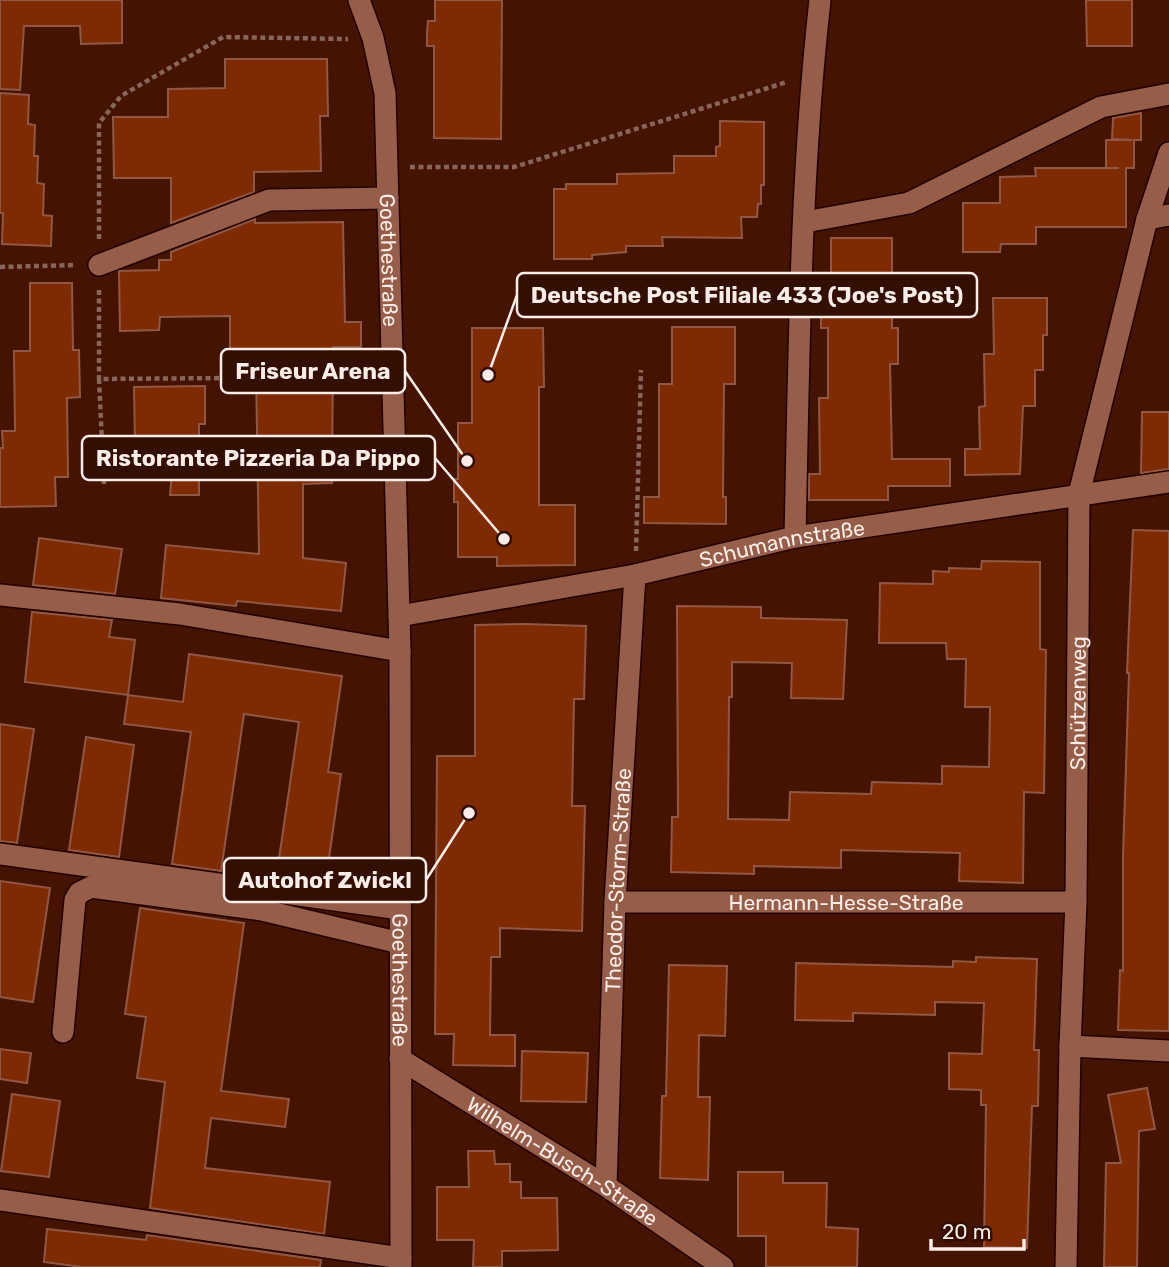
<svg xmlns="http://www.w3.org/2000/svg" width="1169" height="1267" font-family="Rubik,sans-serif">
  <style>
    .building { fill: #7e2a03; stroke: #905844; stroke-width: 2 }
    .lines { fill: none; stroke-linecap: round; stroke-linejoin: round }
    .minor-casing { stroke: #230200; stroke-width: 24 }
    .path { stroke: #886558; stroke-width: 4.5; stroke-dasharray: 5 3.5; stroke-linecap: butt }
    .minor { stroke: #965d49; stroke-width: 21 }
    .labels { text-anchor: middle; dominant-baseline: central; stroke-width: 7; stroke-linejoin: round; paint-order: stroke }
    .street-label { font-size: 21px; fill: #faede8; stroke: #330e02 }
    .leader { fill: none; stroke: #faede8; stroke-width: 2.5 }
    .callout-dot { fill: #faede8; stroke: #330e02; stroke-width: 2.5 }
    .callout { fill: #330e02; stroke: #faede8; stroke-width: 2.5 }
    .callout-label { font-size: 23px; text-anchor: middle; font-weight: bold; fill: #faede8 }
  </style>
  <rect width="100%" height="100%" fill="#441301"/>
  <g class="building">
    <polygon points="0,0 122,0 122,43 81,44 80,26 24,26 20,90 0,89"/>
    <polygon points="435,0 502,0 501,139 434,138 434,46 427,46 427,33 428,21 435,21"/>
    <polygon points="1086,0 1132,0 1132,46 1087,46"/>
    <polygon points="225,59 327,59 328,116 320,116 321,171 254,172 254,192 171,223 171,178 114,178 113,117 168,117 168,89 225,88"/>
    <polygon points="0,93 29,95 28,124 35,125 34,156 38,156 37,183 44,184 43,215 52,216 51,246 2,244 3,213 0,213"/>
    <polygon points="1141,113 1141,140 1134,140 1134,168 1126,168 1126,227 1036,227 1036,244 1001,244 1000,252 963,252 963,203 1000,203 1000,177 1036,176 1035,168 1119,168 1106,168 1106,140 1132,140 1112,139 1113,118"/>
    <polygon points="720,121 764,122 764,185 761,185 761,204 758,204 757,217 741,217 742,238 662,237 663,246 626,246 626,252 592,255 592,259 554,259 554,189 566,189 566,184 617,184 617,174 674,173 674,156 716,156 716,147 720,146"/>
    <polygon points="255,219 255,223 343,222 345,322 361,322 361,347 333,347 332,483 303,484 303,558 346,563 341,611 237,601 236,606 161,598 166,545 259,554 256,371 230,371 230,316 160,317 159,330 120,331 119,271 159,270 159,260 171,260 171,252"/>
    <polygon points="831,238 892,238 892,328 898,328 898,364 890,364 892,459 950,459 950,486 888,486 888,500 809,500 809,474 820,474 819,398 828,398 828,328 821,328 821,290 831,290"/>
    <polygon points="30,283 72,283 73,350 79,350 80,397 67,398 68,477 55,477 56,506 0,507 0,448 3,448 2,431 15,431 14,351 30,351"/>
    <polygon points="993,298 1047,298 1047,335 1043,335 1043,370 1035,370 1035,406 1023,406 1020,474 965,475 965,449 980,449 979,407 985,406 984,354 994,354"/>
    <polygon points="672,327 735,327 735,384 724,384 723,497 726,497 726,524 644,523 644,497 659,497 659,384 672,384"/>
    <polygon points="472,328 543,328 544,387 539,387 539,505 575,505 575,565 497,566 497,557 458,557 458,502 454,502 454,479 458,479 458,423 472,423"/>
    <polygon points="205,386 205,424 199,424 199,495 170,495 174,450 135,445 134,387"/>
    <polygon points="1142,412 1169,412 1169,469 1141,473"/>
    <polygon points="1133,530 1169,531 1169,1031 1118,1030 1120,970 1123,971 1123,857 1129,673 1127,673"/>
    <polygon points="39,538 122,549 115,594 33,585"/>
    <polygon points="982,561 1040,562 1040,649 1046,650 1044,793 1024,792 1023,883 959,881 960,853 841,850 841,868 754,866 754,874 671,872 672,817 678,817 677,606 761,607 761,618 847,620 843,699 791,698 792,663 732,662 732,697 729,697 728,819 789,820 790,792 871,794 872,782 942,784 942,766 989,767 990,707 965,707 966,659 947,659 946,643 879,643 880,583 933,584 933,571 949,572 949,568 981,569"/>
    <polygon points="32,612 112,620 109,637 135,640 128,695 25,682"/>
    <polygon points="526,624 586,626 584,699 574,699 572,806 585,806 582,931 500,928 500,957 491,957 490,1035 515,1035 515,1066 453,1065 454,1034 435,1034 437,756 475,756 475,625"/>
    <polygon points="189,654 342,676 328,772 341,774 325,886 276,879 299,722 244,714 221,871 172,864 191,732 124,724 128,695 183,702"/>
    <polygon points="0,724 34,729 17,843 0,841"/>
    <polygon points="86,737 134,745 119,857 69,850"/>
    <polygon points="0,881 50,888 33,1002 0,997"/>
    <polygon points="140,908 244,923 221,1091 289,1099 285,1127 211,1118 205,1168 330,1182 324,1234 150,1208 165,1082 137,1078 146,1017 125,1014"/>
    <polygon points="976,957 1037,959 1034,1050 1039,1050 1038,1106 1032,1106 1027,1248 984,1247 986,1105 981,1105 981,1090 949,1089 949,1053 982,1054 984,1003 935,1002 935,1015 853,1013 853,1021 795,1020 796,963 953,967 953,961 976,962"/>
    <polygon points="669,965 727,966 725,1036 699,1035 698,1097 710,1097 708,1180 660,1178 662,1096 666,1096"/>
    <polygon points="0,1049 31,1053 27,1083 0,1079"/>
    <polygon points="522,1051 588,1053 586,1102 521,1101"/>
    <polygon points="1147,1088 1155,1129 1139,1131 1137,1267 1104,1267 1106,1163 1121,1163 1108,1095"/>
    <polygon points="12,1094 60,1101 49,1177 1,1171"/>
    <polygon points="468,1151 494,1151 495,1164 510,1164 510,1182 521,1182 521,1198 557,1198 558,1250 502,1251 502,1267 473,1267 474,1240 437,1240 437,1187 469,1187"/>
    <polygon points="738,1172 783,1172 783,1183 827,1183 826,1227 858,1229 857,1267 766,1267 766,1236 738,1236"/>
    <polygon points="47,1229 146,1240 147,1235 321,1260 320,1267 82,1267 44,1262"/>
  </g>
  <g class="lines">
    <g class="minor-casing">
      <g id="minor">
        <path id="s1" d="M 359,0 L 373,38 L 385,93 L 400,651 L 401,1267"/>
        <polyline points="1147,219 1169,215"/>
        <polyline points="805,222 909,203 1101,107 1169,94"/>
        <polyline points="99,265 269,200 388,198"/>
        <path d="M 795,537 C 799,358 800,177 820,0"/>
        <polyline points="0,595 180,614 400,651"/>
        <path id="s2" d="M 399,616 L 635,575 L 795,537 L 1169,482"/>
        <polyline points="0,854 400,909"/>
        <path id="s3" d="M 615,902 L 1076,902"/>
        <polyline points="63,1032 75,900 79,893 91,887 262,910 400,943"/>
        <polyline points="1070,1046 1169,1051"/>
        <path id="s4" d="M 400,1059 L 606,1186 L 723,1267"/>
        <path id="s5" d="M 606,1186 L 615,902 L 635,575"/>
        <polyline points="0,1200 401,1258"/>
        <path id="s6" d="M 1066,1267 L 1070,1046 L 1076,902 L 1079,494 L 1147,219 L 1169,153"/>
      </g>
    </g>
    <g class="path">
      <polyline points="410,167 514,167 787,82"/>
      <polyline points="99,239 99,123 121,96 223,37 348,39"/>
      <polyline points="0,267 76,265"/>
      <polyline points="99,290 99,379 368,377"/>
      <polyline points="99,379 104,484"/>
      <polyline points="636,551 641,370"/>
    </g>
    <use href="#minor" class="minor"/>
  </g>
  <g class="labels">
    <g class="street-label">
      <text stroke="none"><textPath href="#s1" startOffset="264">Goethestraße</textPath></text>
      <text stroke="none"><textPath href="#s2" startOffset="390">Schumannstraße</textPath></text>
      <text stroke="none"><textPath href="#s6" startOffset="564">Schützenweg</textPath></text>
      <text stroke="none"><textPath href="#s5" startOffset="306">Theodor-Storm-Straße</textPath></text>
      <text stroke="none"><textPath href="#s3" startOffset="231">Hermann-Hesse-Straße</textPath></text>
      <text stroke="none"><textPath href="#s1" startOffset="984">Goethestraße</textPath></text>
      <text stroke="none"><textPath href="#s4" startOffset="192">Wilhelm-Busch-Straße</textPath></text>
    </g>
  </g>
  <path class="leader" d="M488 375L517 295M467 461L405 371M504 539L435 458M469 813L426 880"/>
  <g class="callout-dot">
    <circle cx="488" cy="375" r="7"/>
    <circle cx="467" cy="461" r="7"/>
    <circle cx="504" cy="539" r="7"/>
    <circle cx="469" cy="813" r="7"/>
  </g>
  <g class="callout">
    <rect x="517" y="273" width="460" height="44" rx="7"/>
    <rect x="221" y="349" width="184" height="44" rx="7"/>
    <rect x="82" y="436" width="353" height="44" rx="7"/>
    <rect x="224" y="858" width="202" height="44" rx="7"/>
  </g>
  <g class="callout-label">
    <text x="747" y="303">Deutsche Post Filiale 433 (Joe's Post)</text>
    <text x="313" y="379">Friseur Arena</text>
    <text x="258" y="466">Ristorante Pizzeria Da Pippo</text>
    <text x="325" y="888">Autohof Zwickl</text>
  </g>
  <path d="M931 1239v10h93v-10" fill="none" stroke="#faede8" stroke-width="3.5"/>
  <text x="942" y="1239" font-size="21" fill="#faede8" stroke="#330e02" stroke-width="5" paint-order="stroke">20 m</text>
</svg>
